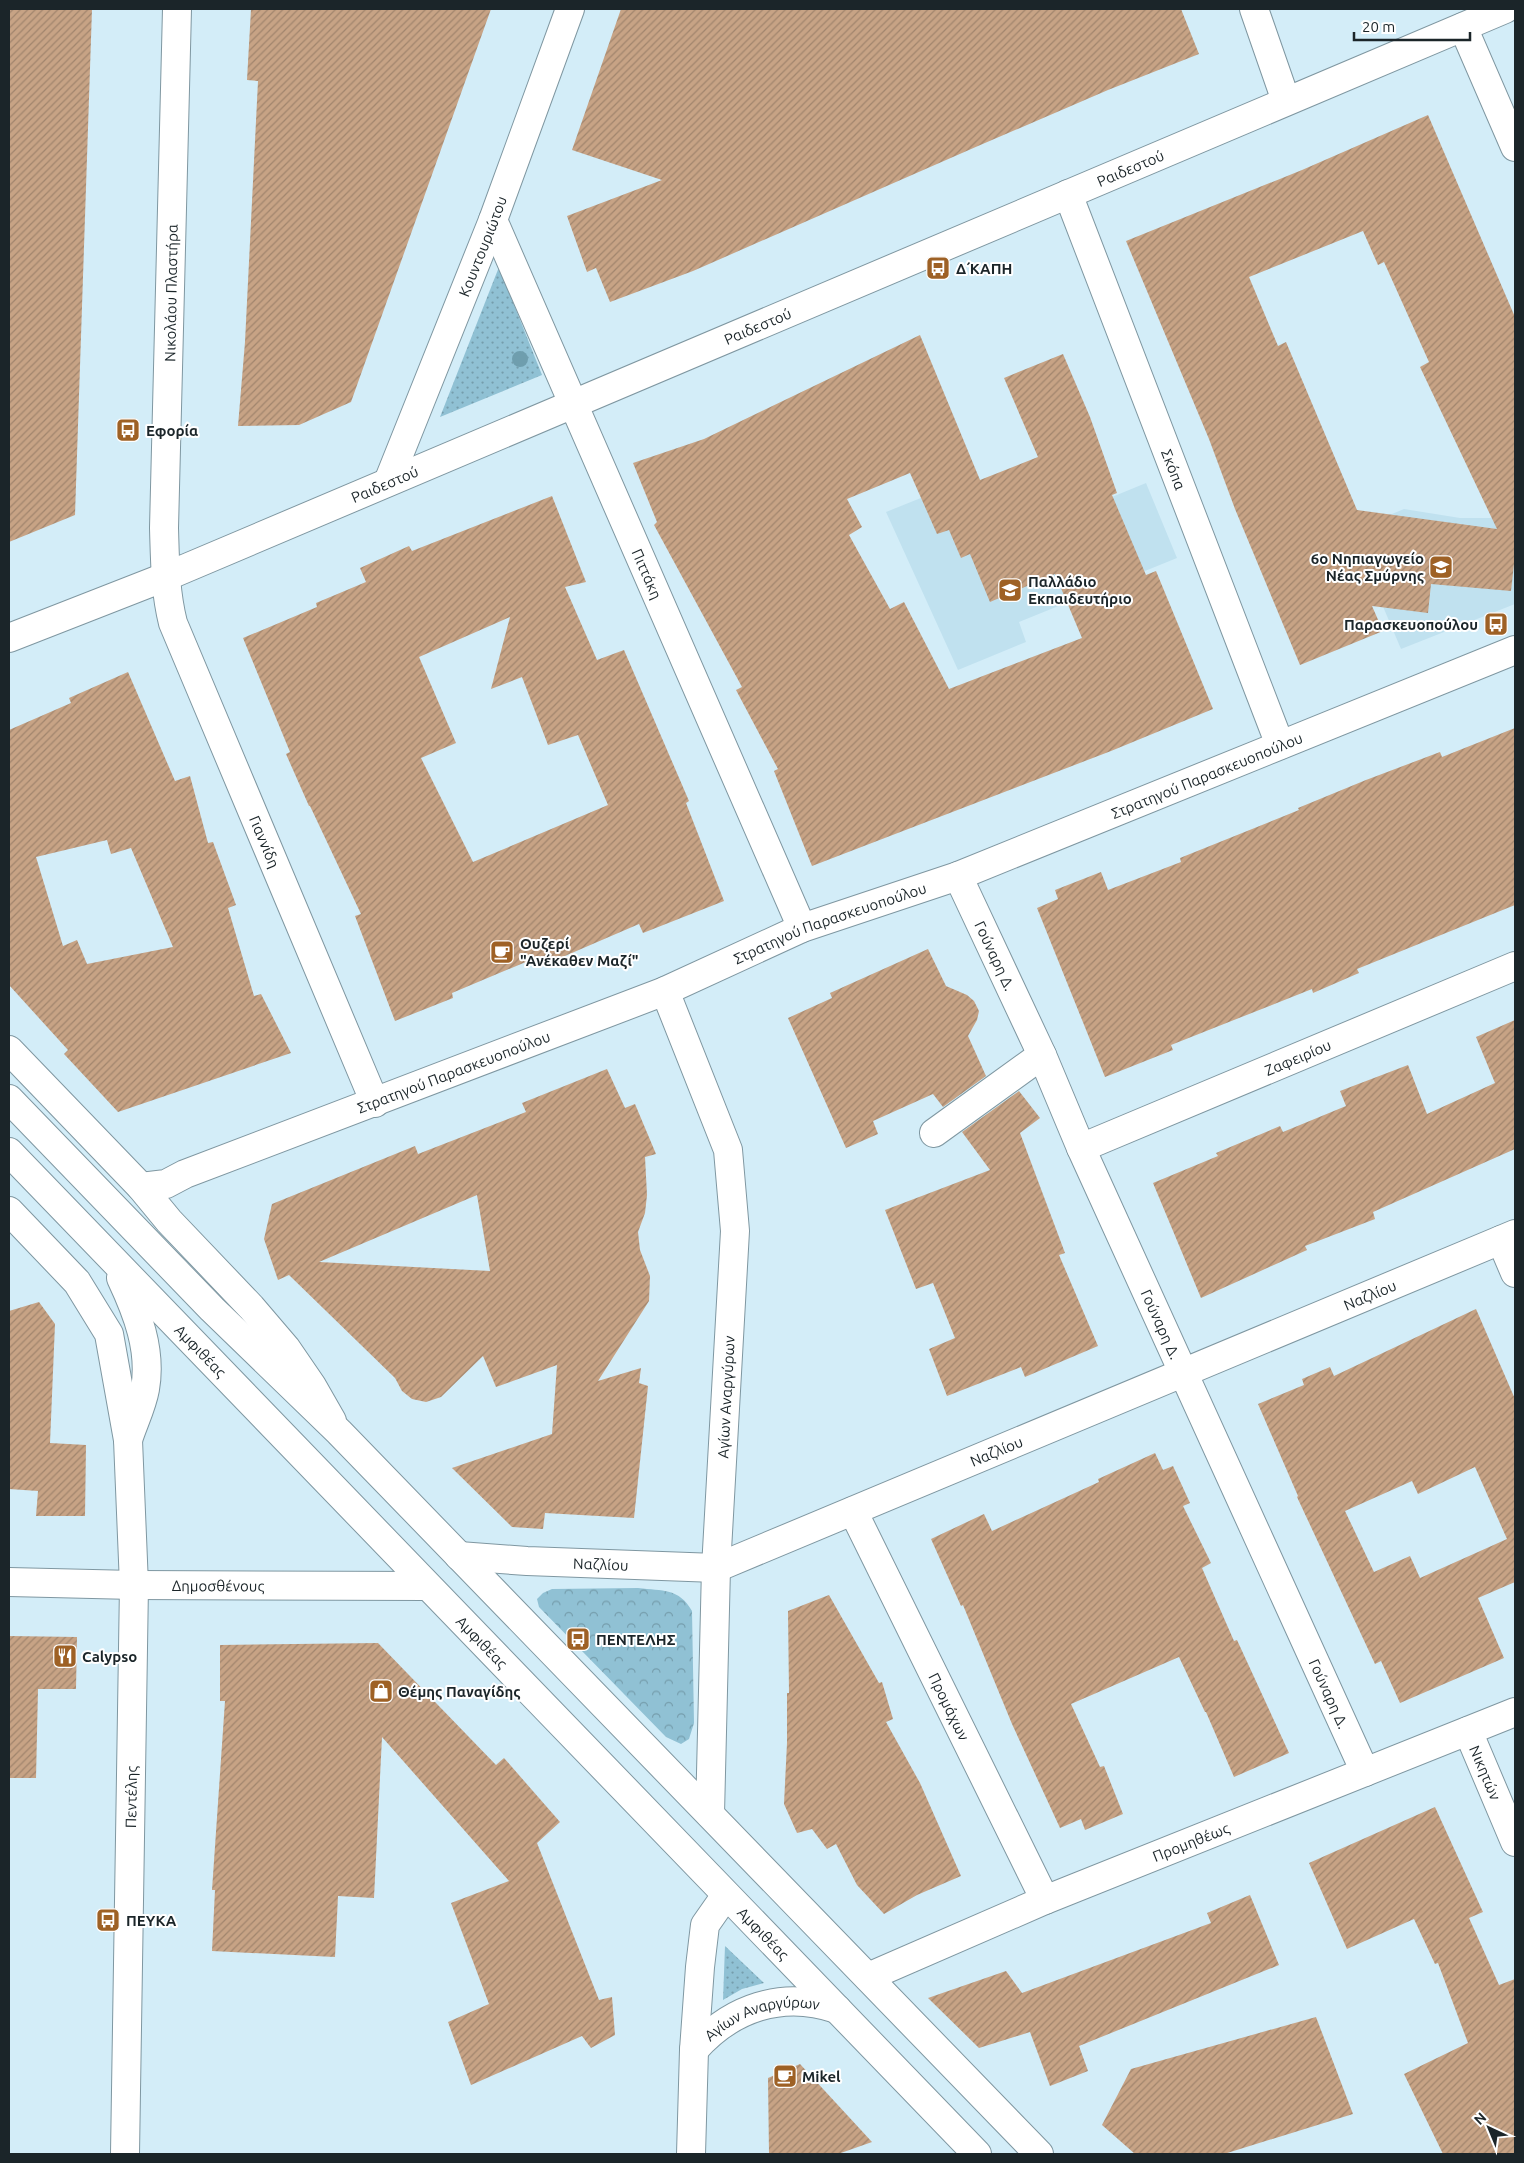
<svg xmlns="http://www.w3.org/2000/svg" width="1524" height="2163" font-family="Ubuntu,sans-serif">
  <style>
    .built { fill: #c0e1ef }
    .grass { fill: url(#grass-dots) }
    .forest { fill: url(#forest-crowns) }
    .building { fill: url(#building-hatch); fill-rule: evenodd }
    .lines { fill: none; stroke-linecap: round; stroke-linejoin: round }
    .minor-casing { stroke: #7f97a1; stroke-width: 30 }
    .major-casing { stroke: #7f97a1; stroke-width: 30 }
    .minor { stroke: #fff; stroke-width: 28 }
    .major { stroke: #fff; stroke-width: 28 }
    .tree { fill: #6f9eae }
    .labels { text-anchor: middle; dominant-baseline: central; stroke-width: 4; stroke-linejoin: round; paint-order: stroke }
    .street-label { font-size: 15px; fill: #1b2529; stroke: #fff }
    .poi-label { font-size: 15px; font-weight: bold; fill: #1b2529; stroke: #fff; text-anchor: start }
  </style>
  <defs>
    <pattern id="grass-dots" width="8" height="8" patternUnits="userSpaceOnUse" patternTransform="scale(1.25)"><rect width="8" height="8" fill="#90c1d4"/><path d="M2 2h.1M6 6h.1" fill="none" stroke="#759dac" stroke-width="1.8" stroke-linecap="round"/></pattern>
    <pattern id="forest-crowns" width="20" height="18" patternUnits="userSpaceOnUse" patternTransform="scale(1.25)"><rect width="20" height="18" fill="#90c1d4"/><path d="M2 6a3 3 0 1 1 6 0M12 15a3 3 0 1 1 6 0" fill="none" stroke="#759dac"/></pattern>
    <pattern id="building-hatch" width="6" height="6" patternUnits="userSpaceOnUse" patternTransform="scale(1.25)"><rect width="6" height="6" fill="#c7a385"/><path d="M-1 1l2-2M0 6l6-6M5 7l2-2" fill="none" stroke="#a1856d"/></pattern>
  </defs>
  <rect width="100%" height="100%" fill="#d3edf8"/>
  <g class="built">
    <polygon points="978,475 1005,541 1146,483 1177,558 1019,622 1026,642 958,670 886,512"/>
    <polygon points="1404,509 1460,518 1515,518 1515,604 1401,649 1351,531"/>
  </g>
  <g class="grass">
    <polygon points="499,267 542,375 440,417"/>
    <polygon points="725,1946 764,1983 742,1989 723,2000"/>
  </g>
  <path class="forest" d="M 638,1588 C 663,1591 679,1588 692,1611 L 694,1723 L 689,1739 L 681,1744 L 666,1737 L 539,1607 L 537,1599 L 543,1593 L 552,1589 Z"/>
  <g class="building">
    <polygon points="9,9 92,9 75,515 9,542"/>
    <polygon points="251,9 491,9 351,402 299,425 238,426 245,342 258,81 247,80"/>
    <polygon points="621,9 1181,9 1199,54 1108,90 978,146 693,271 610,302 596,268 587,272 567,216 662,180 572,150"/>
    <path d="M 1428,115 L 1515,317 L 1515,567 L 1514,564 L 1511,591 L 1431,584 L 1428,613 L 1372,606 L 1383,631 L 1300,665 L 1235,509 L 1209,439 L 1126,241 L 1302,170 ZM 1363,231 L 1378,265 L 1384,262 L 1429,362 L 1420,367 L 1497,529 L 1357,510 L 1286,342 L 1278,346 L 1249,277 Z"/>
    <path d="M 920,335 L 980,480 L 1038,457 L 1004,378 L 1063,354 L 1090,417 L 1117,493 L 1112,495 L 1146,575 L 1156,571 L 1213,709 L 1111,751 L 812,866 L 774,771 L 778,769 L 736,690 L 742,687 L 654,525 L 657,522 L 633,463 L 704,439 ZM 910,473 L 937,534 L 949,530 L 961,558 L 970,554 L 990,602 L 1055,574 L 1082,638 L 949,689 L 904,602 L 890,609 L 849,535 L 862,527 L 847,499 Z"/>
    <path d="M 552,496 L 586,582 L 565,587 L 597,660 L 624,650 L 689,801 L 686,803 L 724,901 L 643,933 L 639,924 L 544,965 L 540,956 L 452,993 L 453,998 L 395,1021 L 355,916 L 361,914 L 310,806 L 309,806 L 286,754 L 290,752 L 243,638 L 317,607 L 316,603 L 366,582 L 360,568 L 409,546 L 412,551 ZM 510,617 L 491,689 L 522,677 L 548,745 L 578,735 L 608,805 L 473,862 L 421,758 L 456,743 L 419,657 Z"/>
    <path d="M 128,672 L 175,781 L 190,776 L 208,843 L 213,842 L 236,905 L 228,908 L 254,996 L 261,994 L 291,1053 L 118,1112 L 64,1054 L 68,1050 L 9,985 L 9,730 L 71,703 L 69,698 ZM 107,840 L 111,854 L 131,848 L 173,947 L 87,964 L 77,940 L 63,946 L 36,857 Z"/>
    <polygon points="1515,728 1515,905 1357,969 1359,973 1313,993 1312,989 1171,1045 1173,1050 1105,1077 1037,908 1058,899 1055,890 1101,872 1108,890 1181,862 1180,858 1299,810 1298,808 1366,780 1440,752 1442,757"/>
    <polygon points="928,949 946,986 967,995 974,1001 979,1011 977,1020 968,1036 986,1076 943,1107 933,1094 873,1121 878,1134 846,1148 788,1018 832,998 830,993"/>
    <polygon points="1515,1020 1515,1149 1373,1212 1375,1219 1305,1246 1307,1250 1201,1298 1153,1183 1218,1156 1216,1153 1280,1126 1283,1132 1346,1106 1340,1091 1408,1065 1427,1114 1495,1083 1476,1037"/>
    <path d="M 607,1069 L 625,1108 L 635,1104 L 656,1154 L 645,1157 L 647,1195 L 645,1213 L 638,1232 L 640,1250 L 650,1276 L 649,1301 L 598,1381 L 641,1368 L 639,1383 L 648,1386 L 634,1518 L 545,1513 L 543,1529 L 512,1527 L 452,1468 L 552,1434 L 557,1365 L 496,1387 L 483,1356 L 441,1397 L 426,1402 L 412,1399 L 402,1391 L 395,1378 L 289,1275 L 278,1280 L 264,1239 L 272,1204 L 415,1146 L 418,1154 L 526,1112 L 522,1103 ZM 477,1195 L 490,1271 L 319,1262 Z"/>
    <polygon points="1019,1091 1040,1118 1020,1133 1065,1253 1059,1255 1098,1346 1025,1377 1021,1367 947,1396 929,1349 955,1338 933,1283 916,1289 885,1210 990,1170 962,1132"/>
    <polygon points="39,1302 55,1324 50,1443 86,1445 85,1516 36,1516 38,1491 9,1489 9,1311"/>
    <path d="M 1476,1309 L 1515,1399 L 1515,1582 L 1478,1598 L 1504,1658 L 1400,1703 L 1381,1661 L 1375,1664 L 1297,1497 L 1298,1496 L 1258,1404 L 1304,1385 L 1302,1379 L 1330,1367 L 1334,1376 ZM 1475,1467 L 1507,1539 L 1420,1578 L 1410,1556 L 1374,1572 L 1345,1511 L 1412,1481 L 1418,1494 Z"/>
    <polygon points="1155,1453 1163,1470 1173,1466 1190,1503 1183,1506 1211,1563 1202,1568 1234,1641 1237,1640 1289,1753 1234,1777 1206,1712 1205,1712 1179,1657 1071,1704 1100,1767 1104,1766 1123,1814 1085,1830 1081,1819 1060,1828 1012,1724 963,1605 961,1606 931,1539 984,1514 992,1531 1099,1482 1098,1479"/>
    <polygon points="829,1595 879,1683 882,1682 893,1719 886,1722 920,1783 961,1876 917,1895 884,1914 857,1885 836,1844 827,1849 812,1829 797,1833 784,1804 787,1743 787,1693 789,1693 788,1611"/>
    <polygon points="9,1636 77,1637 76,1689 38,1689 36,1778 9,1778"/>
    <polygon points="378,1643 496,1765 504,1758 560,1822 537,1843 599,2000 612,1997 615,2035 591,2048 582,2036 471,2085 448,2022 489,2004 451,1903 509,1881 382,1737 374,1898 338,1896 335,1957 212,1951 215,1890 212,1890 225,1701 220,1701 220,1645"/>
    <polygon points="1435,1807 1483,1912 1469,1918 1499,1985 1515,1979 1515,2154 1443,2154 1404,2074 1468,2043 1438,1963 1435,1964 1414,1919 1347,1949 1309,1863"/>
    <polygon points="1250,1895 1279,1965 1079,2046 1088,2071 1050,2086 1030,2032 979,2048 928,1998 1006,1971 1022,1993 1211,1923 1207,1913"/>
    <polygon points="1316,2017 1353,2114 1224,2154 1135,2154 1102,2125 1131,2069"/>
    <polygon points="800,2064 872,2142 838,2154 769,2154 768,2078"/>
  </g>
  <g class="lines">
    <g class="minor-casing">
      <g id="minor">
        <path id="s1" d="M 177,9 L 164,528 C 165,561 165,591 173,623 L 375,1103"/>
        <polyline points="1254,9 1286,101"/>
        <polyline points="1463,27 1515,147"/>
        <path id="s2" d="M 1068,194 L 1280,745"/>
        <path id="s3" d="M 493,220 L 802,928"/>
        <path id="s4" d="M 388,482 L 493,220 L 570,9"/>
        <path id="s5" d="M 9,638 L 165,577 L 1505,9"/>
        <path id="s6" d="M 958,876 L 1042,1055 L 1081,1148 L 1365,1772"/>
        <polyline points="665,991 728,1150 735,1231 716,1568 710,1814"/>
        <polyline points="9,1050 141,1187 169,1221 251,1307 286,1348 312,1386 332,1421"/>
        <polyline points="934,1133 1042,1055"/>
        <path id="s7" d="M 1081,1148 L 1515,966"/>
        <path id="s8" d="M 141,1187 L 166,1184 L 185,1174 L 665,991 L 802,928 L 958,876 L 1515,650"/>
        <polyline points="9,1211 77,1282 109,1334 128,1440 134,1585 125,2154"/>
        <polyline points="1501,1240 1515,1273"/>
        <path id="s9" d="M 853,1511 L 1045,1900"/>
        <path id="s10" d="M 459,1556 L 527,1561 L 716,1568 L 1515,1234"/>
        <path id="s11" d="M 9,1582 L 134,1585 L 427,1586"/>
        <path id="s12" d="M 1468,1731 L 1515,1842"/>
        <path id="s13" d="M 868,1977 L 1045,1900 L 1515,1712"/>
        <path id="s14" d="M 694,2050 C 731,2008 782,1990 837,2009"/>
        <polyline points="691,2154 694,2050 700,1967 705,1925 726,1895"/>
      </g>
    </g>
    <g class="major-casing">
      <g id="major">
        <polyline points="9,1099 212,1309 339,1432 1039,2154"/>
        <path id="s15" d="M 9,1152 L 977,2154"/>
        <path d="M 121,1278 C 137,1312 152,1350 145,1389 C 142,1406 133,1424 128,1440"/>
      </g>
    </g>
    <use href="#minor" class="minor"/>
    <use href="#major" class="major"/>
  </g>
  <circle class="tree" cx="520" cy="359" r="8"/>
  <defs>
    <g id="bus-square" transform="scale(1.25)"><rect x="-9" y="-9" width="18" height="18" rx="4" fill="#9e6125" stroke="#fff"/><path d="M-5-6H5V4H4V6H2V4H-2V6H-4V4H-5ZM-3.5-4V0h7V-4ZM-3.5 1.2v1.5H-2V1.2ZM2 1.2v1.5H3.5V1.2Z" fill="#fff"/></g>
    <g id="school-square" transform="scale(1.25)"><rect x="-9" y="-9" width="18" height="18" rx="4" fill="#9e6125" stroke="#fff"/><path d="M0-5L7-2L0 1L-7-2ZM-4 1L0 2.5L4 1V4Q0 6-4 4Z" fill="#fff"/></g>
    <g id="cafe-square" transform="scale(1.25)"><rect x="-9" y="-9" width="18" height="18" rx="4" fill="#9e6125" stroke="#fff"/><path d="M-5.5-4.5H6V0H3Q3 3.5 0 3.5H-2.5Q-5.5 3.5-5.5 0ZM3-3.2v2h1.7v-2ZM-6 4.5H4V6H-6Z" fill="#fff"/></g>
    <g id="restaurant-square" transform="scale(1.25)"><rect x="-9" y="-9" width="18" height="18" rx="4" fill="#9e6125" stroke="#fff"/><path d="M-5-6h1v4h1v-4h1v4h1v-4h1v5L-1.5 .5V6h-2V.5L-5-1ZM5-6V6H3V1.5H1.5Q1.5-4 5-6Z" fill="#fff"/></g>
    <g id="shop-square" transform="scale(1.25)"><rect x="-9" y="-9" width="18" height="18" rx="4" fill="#9e6125" stroke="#fff"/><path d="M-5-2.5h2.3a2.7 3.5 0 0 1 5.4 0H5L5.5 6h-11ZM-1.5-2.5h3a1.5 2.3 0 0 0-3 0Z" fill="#fff"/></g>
  </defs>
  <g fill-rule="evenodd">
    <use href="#bus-square" x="938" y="268"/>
    <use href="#bus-square" x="128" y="430"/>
    <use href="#school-square" x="1441" y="567"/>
    <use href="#school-square" x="1010" y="590"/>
    <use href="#bus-square" x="1496" y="624"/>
    <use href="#cafe-square" x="502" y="952"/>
    <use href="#bus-square" x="578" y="1639"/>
    <use href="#restaurant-square" x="65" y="1656"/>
    <use href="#shop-square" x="381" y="1691"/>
    <use href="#bus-square" x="108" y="1920"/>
    <use href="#cafe-square" x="785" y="2076"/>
  </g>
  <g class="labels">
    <g class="street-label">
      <text stroke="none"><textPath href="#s5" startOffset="1216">Ραιδεστού</textPath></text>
      <text stroke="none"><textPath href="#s4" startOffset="254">Κουντουριώτου</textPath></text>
      <text transform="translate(171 293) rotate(-89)">Νικολάου Πλαστήρα</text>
      <text stroke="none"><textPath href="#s5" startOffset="811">Ραιδεστού</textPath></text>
      <text stroke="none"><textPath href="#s2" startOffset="295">Σκόπα</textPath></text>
      <text stroke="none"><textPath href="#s5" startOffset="406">Ραιδεστού</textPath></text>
      <text stroke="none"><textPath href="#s3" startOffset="386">Πιττάκη</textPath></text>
      <text stroke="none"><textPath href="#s8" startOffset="1144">Στρατηγού Παρασκευοπούλου</textPath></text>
      <text stroke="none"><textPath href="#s1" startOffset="852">Γιαννίδη</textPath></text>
      <text stroke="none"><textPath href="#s8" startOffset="739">Στρατηγού Παρασκευοπούλου</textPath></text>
      <text stroke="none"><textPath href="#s6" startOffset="88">Γούναρη Δ.</textPath></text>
      <text stroke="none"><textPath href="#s7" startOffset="235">Ζαφειρίου</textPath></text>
      <text stroke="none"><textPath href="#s8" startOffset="334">Στρατηγού Παρασκευοπούλου</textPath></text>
      <text stroke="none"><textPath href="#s10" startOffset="966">Ναζλίου</textPath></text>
      <text stroke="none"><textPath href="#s6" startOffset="492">Γούναρη Δ.</textPath></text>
      <text stroke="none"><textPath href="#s15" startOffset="276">Αμφιθέας</textPath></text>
      <text transform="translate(726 1397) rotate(-87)">Αγίων Αναργύρων</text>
      <text stroke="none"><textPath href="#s10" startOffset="561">Ναζλίου</textPath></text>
      <text stroke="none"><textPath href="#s10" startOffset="142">Ναζλίου</textPath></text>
      <text stroke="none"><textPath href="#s11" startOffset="209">Δημοσθένους</textPath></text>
      <text stroke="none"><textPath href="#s15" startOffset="681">Αμφιθέας</textPath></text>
      <text stroke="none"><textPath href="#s6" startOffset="898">Γούναρη Δ.</textPath></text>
      <text stroke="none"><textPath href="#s9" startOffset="218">Προμάχων</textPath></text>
      <text stroke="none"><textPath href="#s12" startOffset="45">Νικητών</textPath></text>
      <text transform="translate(131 1797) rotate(-89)">Πεντέλης</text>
      <text stroke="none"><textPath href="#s13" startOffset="350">Προμηθέως</textPath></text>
      <text stroke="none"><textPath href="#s15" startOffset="1086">Αμφιθέας</textPath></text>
      <text stroke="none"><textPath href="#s14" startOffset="79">Αγίων Αναργύρων</textPath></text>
    </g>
    <g class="poi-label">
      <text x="956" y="268">Δ΄ ΚΑΠΗ</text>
      <text x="146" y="430">Εφορία</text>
      <text x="1424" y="558" text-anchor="end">6ο Νηπιαγωγείο<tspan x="1424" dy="17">Νέας Σμύρνης</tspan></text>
      <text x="1028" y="581">Παλλάδιο<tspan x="1028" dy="17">Εκπαιδευτήριο</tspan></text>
      <text x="1478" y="624" text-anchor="end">Παρασκευοπούλου</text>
      <text x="520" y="943">Ουζερί<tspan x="520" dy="17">"Ανέκαθεν Μαζί"</tspan></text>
      <text x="596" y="1639">ΠΕΝΤΕΛΗΣ</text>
      <text x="82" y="1656">Calypso</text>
      <text x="398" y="1691">Θέμης Παναγίδης</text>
      <text x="126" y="1920">ΠΕΥΚΑ</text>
      <text x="802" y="2076">Mikel</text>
    </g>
  </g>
  <rect width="1524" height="2163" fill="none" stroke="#1b2529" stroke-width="20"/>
  <g transform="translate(1489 2128) rotate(316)" stroke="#ffffff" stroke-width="4" paint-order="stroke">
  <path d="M0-4L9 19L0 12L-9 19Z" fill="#1b2529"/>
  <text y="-8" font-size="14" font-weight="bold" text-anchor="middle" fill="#1b2529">N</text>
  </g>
  <path d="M1354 32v8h116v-8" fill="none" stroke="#1b2529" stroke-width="2.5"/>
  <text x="1362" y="32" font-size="15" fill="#1b2529" stroke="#ffffff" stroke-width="4" paint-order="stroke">20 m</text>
</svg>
